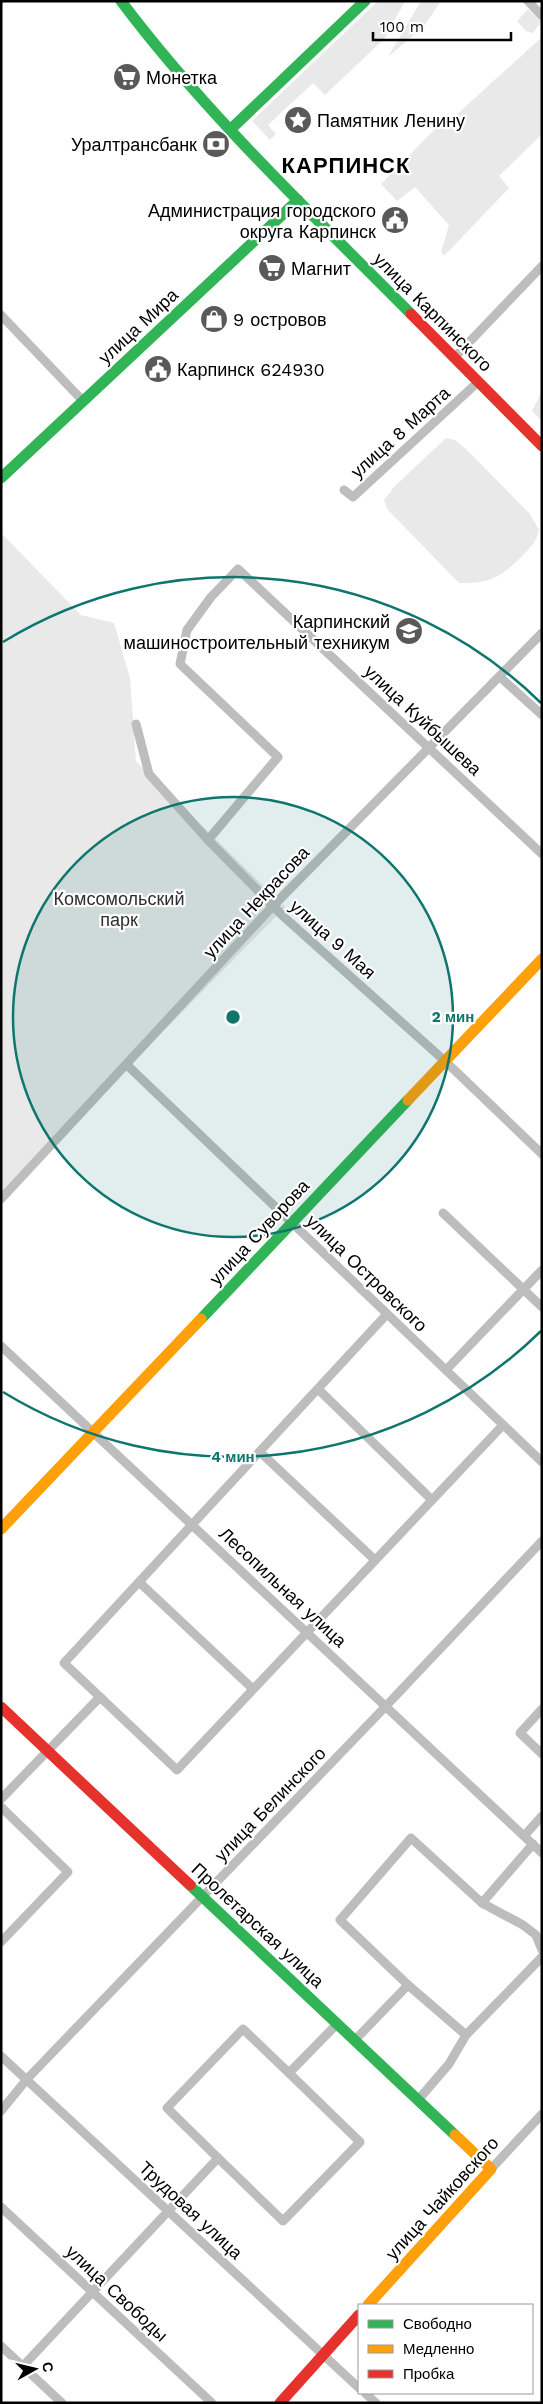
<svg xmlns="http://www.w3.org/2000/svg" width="543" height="2404" font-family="'Work Sans',sans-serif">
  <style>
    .green { fill: #e9e9e9 }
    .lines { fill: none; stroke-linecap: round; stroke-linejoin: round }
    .street { stroke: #bdbdbd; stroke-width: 9 }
    .fast { stroke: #30b455; stroke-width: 11 }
    .slow { stroke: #ff9f0a; stroke-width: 11 }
    .jam { stroke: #e5322d; stroke-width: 11 }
    .ring { fill: none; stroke: #0f766e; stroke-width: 2.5 }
    .labels { text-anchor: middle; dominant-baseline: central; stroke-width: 4.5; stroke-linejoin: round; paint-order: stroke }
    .poi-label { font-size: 18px; fill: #000; stroke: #fff; text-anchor: start }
    .street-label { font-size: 18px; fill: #000; stroke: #fff }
    .park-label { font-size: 18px; fill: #2e2e2e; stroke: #fff }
    .district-label { font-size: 22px; font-weight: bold; letter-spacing: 1px; fill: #000; stroke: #fff }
    .centre { fill: #0f766e; stroke: #fff; stroke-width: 2.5 }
    .ring-label { font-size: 15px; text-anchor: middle; font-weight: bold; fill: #0f766e; stroke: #fff; stroke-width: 4.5; stroke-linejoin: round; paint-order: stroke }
  </style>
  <rect width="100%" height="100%" fill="#fff"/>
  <g class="green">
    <polygon points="378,1 405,1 385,38 325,95 313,83 268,125 276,134 270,140 252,121"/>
    <polygon points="421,1 441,1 424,26 388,57"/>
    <polygon points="528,9 541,22 533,33 526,31 517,21"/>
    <polygon points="542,37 542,134 499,176 509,188 444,256 441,252 449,225 415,187 397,201 381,184 438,126 453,118"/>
    <polygon points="542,391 542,421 532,411"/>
    <path d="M 446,438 L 455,440 L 468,451 L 530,514 L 539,530 C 535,544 532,546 522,556 C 501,577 490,584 459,583 L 388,510 L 384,500 L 394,487 Z"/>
    <polygon points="1,533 81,615 114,623 130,678 136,761 285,907 1,1197"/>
  </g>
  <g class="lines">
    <g class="street">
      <polyline points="528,1 542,16"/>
      <polyline points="1,315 83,401"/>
      <polyline points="454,358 542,266"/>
      <polyline points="344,490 353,497 478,382"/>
      <polyline points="500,677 542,715"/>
      <polyline points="136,724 149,774 208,840 284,917 446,1062 542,1154"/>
      <polyline points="208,840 278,757 180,664 187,630 211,597 238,569 542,854"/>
      <polyline points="127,1065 542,1462"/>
      <polyline points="1,1199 272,907 542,633"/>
      <polyline points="443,1213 542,1307"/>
      <polyline points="1,1346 542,1853"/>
      <polyline points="446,1370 542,1270"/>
      <polyline points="318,1389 432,1500"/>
      <polyline points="260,1452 375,1560"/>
      <polyline points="139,1582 253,1689"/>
      <polyline points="100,1697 177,1770 503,1425"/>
      <polyline points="542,1709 520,1733 542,1754"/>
      <polyline points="1,1799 100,1697 64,1663 387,1314"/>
      <polyline points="1,1807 68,1872 1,1942"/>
      <polyline points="524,1836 542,1816"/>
      <polyline points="482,1903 523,1925 536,1935 542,1950"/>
      <polyline points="408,1985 466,2035 542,1957"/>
      <polyline points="355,2040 408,1985 340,1920 411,1838 482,1903 533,1844"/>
      <polyline points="1,2056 359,2388"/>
      <polyline points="418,2100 449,2064 466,2035"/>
      <polyline points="1,2111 27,2079 386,1706 542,1541"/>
      <polyline points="218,2158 167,2108 243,2029 289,2073"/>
      <polyline points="491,2169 542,2114"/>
      <polyline points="1,2207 212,2403"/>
      <polyline points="1,2346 62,2403"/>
      <polyline points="23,2366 218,2158 283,2221 360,2142 289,2073 337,2024"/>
      <polyline points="365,2393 376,2403"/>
    </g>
    <g class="fast">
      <path d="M 121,1 C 205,113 312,214 411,314"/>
      <polyline points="232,128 365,1"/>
      <polyline points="1,478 298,200"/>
      <polyline points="201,1319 408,1100"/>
      <polyline points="190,1885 455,2135"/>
    </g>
    <g class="slow">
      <polyline points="408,1100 542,959"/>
      <polyline points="1,1529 201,1319"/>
      <polyline points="368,2305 491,2169 455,2135"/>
    </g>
    <g class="jam">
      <polyline points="411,314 542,446"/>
      <polyline points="1,1707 190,1885"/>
      <polyline points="280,2403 359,2315"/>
    </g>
  </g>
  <circle cx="233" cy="1017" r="220" fill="#0f766e" fill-opacity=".12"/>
  <g class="ring">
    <circle cx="233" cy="1017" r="220"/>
    <path d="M541 1331A440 440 0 0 1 3 1392M3 642A440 440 0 0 1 541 703"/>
  </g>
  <defs>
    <g id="supermarket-disc" transform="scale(1.4375)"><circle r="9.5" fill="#595959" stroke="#fff"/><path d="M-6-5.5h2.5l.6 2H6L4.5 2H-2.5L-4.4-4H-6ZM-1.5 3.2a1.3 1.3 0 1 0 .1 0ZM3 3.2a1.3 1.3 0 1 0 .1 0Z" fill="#fff"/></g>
    <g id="sight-disc" transform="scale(1.4375)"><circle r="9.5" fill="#595959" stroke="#fff"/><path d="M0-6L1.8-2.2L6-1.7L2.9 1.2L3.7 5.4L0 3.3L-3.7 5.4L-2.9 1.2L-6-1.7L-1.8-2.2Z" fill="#fff"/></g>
    <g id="bank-disc" transform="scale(1.4375)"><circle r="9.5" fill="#595959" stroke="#fff"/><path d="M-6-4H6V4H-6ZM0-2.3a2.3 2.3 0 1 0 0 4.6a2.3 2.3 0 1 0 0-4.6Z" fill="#fff"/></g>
    <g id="civic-disc" transform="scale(1.4375)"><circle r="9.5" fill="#595959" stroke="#fff"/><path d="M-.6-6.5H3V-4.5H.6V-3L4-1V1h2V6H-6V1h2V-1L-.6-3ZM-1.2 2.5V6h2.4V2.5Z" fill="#fff"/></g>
    <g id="shop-disc" transform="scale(1.4375)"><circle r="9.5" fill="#595959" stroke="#fff"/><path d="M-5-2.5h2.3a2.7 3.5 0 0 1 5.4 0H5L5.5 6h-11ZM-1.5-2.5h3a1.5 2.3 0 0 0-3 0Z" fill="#fff"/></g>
    <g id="university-disc" transform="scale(1.4375)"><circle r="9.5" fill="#595959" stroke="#fff"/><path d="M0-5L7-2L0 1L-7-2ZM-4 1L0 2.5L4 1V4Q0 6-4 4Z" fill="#fff"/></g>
  </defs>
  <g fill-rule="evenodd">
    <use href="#supermarket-disc" x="127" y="77"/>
    <use href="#sight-disc" x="298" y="120"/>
    <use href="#bank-disc" x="216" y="144"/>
    <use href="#civic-disc" x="395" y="220"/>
    <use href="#supermarket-disc" x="272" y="268"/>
    <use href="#shop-disc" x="214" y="319"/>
    <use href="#civic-disc" x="158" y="369"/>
    <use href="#university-disc" x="409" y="631"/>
  </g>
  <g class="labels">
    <g class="poi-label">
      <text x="146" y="77">Монетка</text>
      <text x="317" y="120">Памятник Ленину</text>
      <text x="197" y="144" text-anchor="end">Уралтрансбанк</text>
      <text x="376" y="210" text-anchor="end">Администрация городского<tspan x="376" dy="21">округа Карпинск</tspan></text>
      <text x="291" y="268">Магнит</text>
      <text x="233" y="319">9 островов</text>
      <text x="177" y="369">Карпинск 624930</text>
      <text x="390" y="621" text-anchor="end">Карпинский<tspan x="390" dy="21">машиностроительный техникум</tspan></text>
    </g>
    <g class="street-label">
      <text transform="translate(433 312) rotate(45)">улица Карпинского</text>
      <text transform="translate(138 326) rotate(-43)">улица Мира</text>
      <text transform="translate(400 432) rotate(-42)">улица 8 Марта</text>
      <text transform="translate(423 720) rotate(43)">улица Куйбышева</text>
      <text transform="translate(256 902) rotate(-47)">улица Некрасова</text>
      <text transform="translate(333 939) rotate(42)">улица 9 Мая</text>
      <text transform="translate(259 1232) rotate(-47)">улица Суворова</text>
      <text transform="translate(367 1273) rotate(44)">улица Островского</text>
      <text transform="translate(283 1587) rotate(43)">Лесопильная улица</text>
      <text transform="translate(270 1804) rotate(-46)">улица Белинского</text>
      <text transform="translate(258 1925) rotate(43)">Пролетарская улица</text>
      <text transform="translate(442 2198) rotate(-48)">улица Чайковского</text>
      <text transform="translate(191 2210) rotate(43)">Трудовая улица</text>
      <text transform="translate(117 2293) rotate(43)">улица Свободы</text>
    </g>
    <g class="park-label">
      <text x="119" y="898">Комсомольский<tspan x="119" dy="21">парк</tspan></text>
    </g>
    <g class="district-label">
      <text x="346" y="165">КАРПИНСК</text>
    </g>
  </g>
  <circle cx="233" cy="1017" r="8" class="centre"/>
  <g class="ring-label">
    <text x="453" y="1022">2 мин</text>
    <text x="233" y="1462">4 мин</text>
  </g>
  <rect width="543" height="2404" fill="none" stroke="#000000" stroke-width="5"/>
  <rect x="358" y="2304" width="175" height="90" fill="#ffffff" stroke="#999999"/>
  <rect x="368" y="2320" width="25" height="8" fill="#30b455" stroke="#999999"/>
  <text x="403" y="2329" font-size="15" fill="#000000">Свободно</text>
  <rect x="368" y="2345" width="25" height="8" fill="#ff9f0a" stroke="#999999"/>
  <text x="403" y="2354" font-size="15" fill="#000000">Медленно</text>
  <rect x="368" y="2370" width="25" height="8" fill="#e5322d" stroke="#999999"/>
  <text x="403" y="2379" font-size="15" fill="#000000">Пробка</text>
  <g transform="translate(35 2369) rotate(82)" stroke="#ffffff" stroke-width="4" paint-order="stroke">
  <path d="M0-4L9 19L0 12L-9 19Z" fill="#000000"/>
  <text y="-8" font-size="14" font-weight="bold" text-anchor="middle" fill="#000000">С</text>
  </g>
  <path d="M373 32v8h138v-8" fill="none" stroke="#000000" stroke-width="2.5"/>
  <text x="380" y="32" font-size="15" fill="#000000" stroke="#ffffff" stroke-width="4" paint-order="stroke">100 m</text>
</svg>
